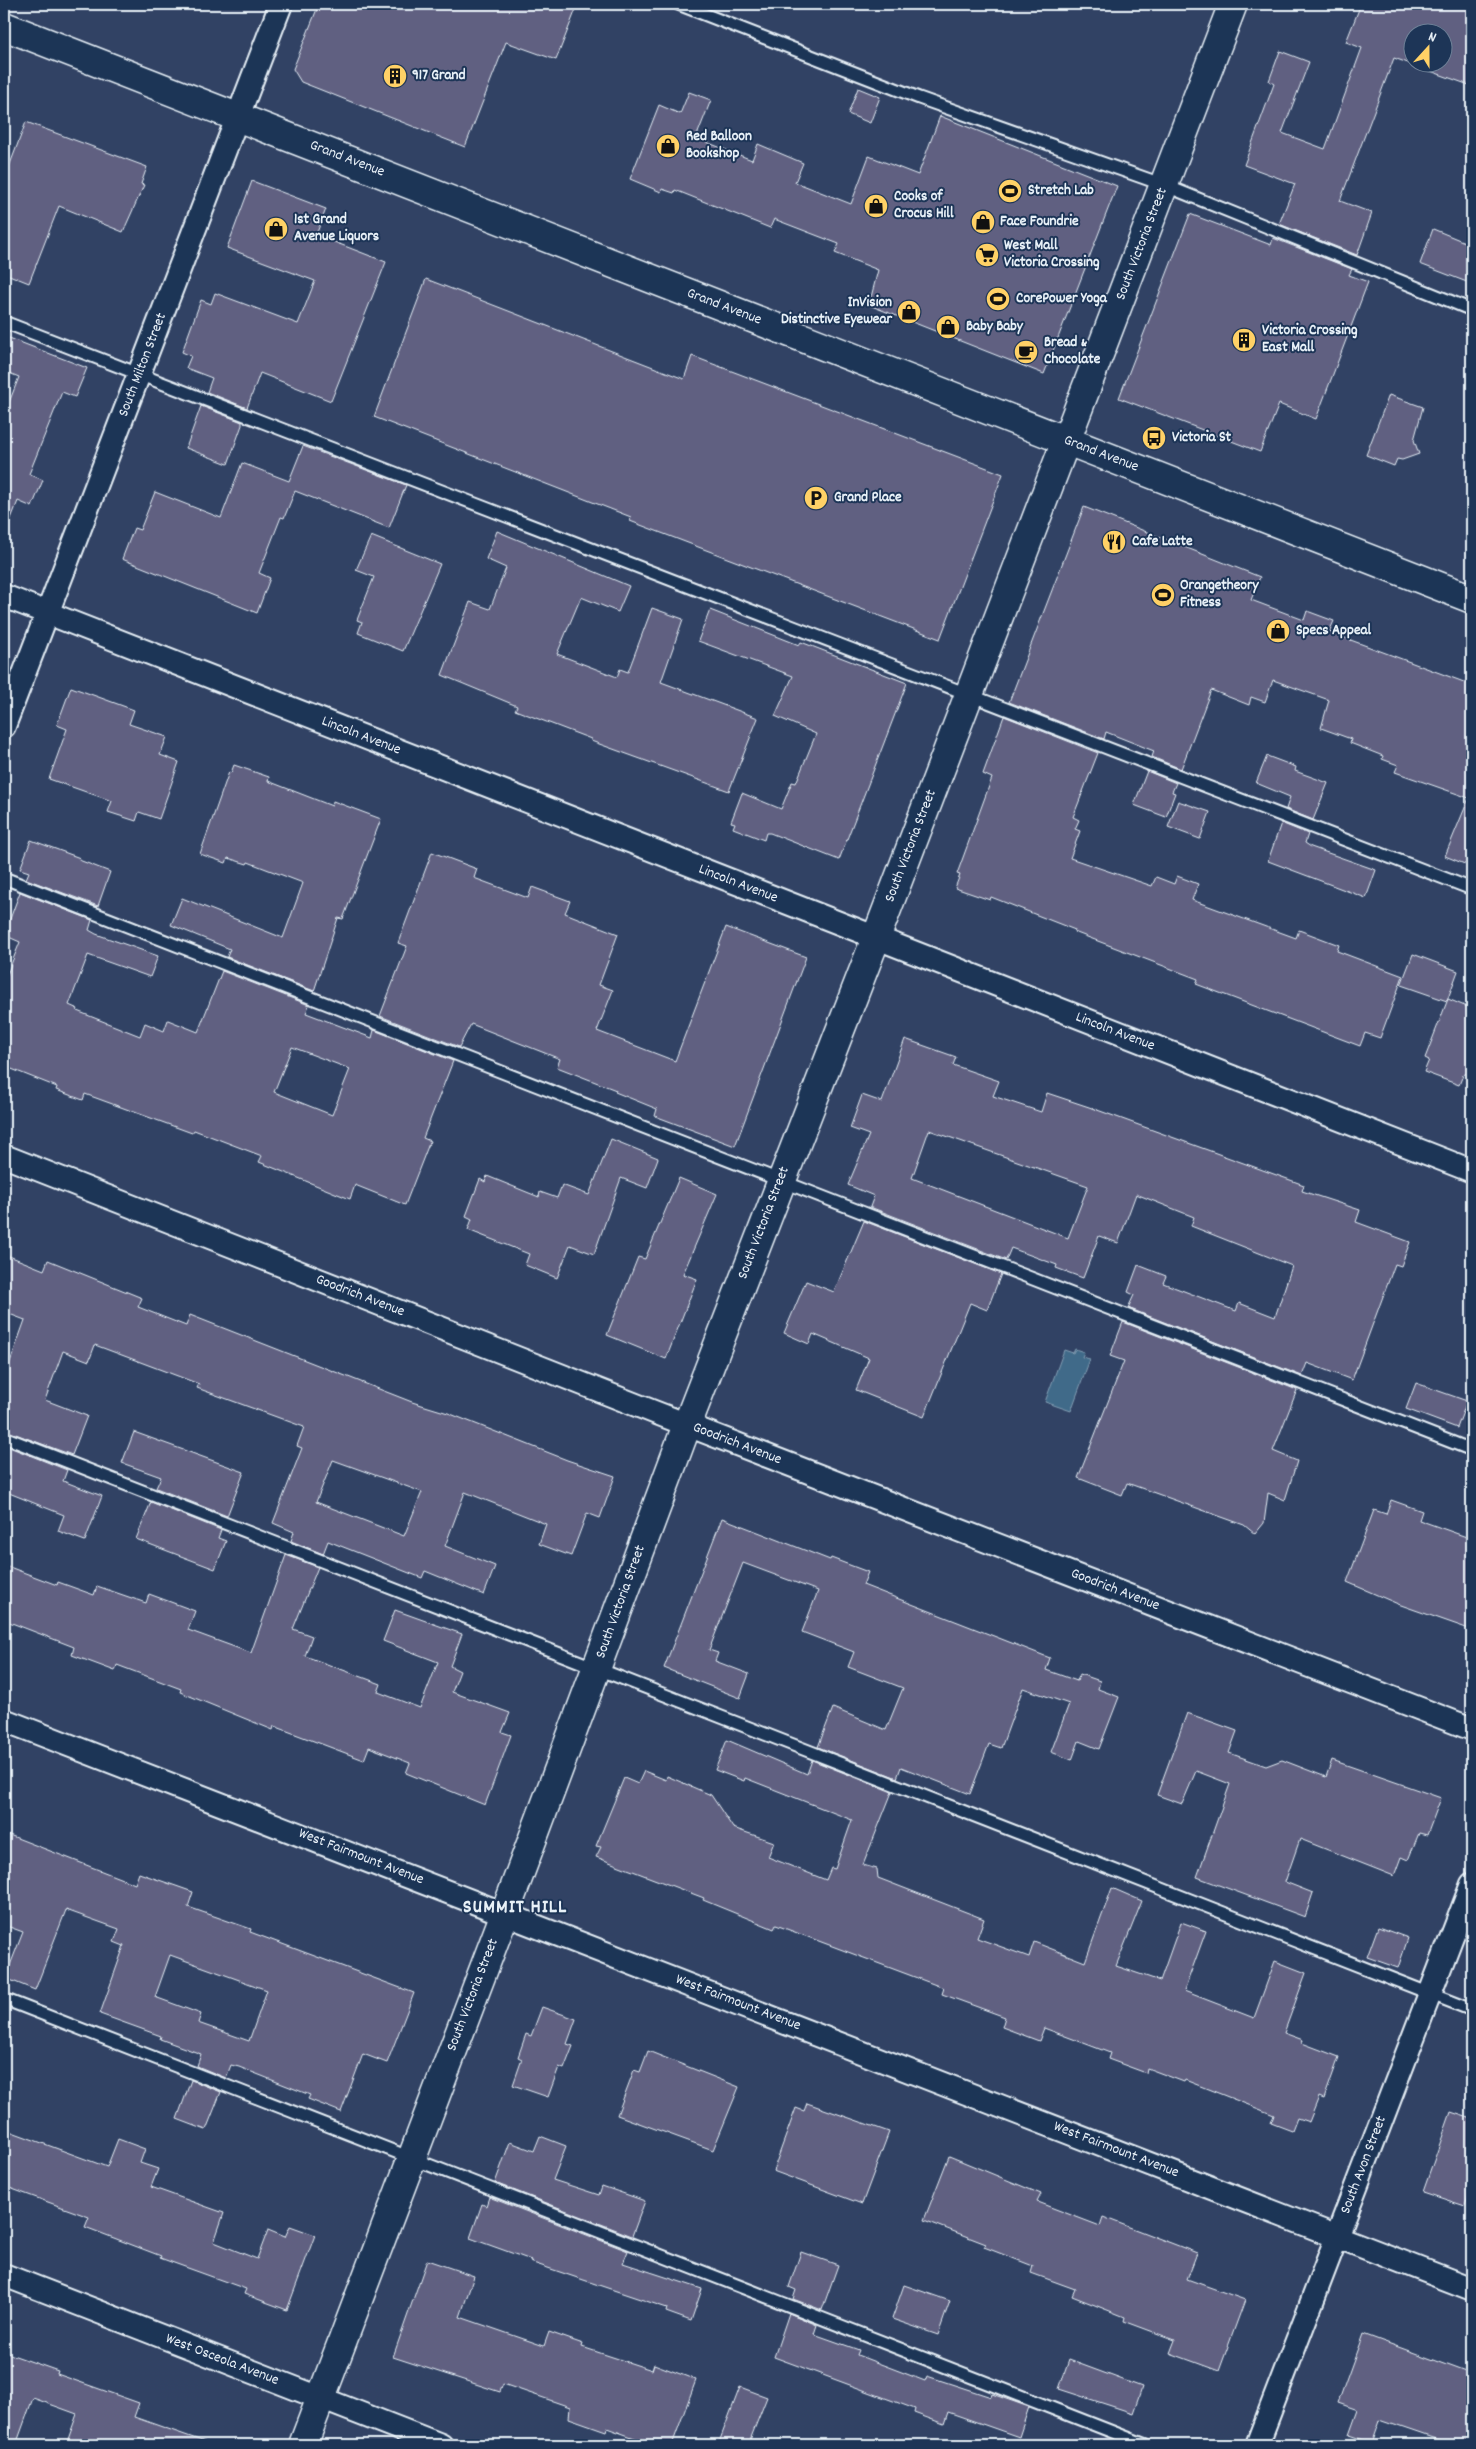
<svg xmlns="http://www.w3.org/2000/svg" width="1476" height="2449" font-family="Dekko,sans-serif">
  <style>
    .water { fill: #416a89; stroke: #84a0b5 }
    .building { fill: #616081; stroke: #e8f1f8; fill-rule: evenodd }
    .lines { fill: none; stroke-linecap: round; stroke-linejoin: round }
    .lane-casing { stroke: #e8f1f8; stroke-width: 15 }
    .street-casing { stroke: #e8f1f8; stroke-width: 26 }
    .secondary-casing { stroke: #e8f1f8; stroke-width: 31 }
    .lane { stroke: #1d3557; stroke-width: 11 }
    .street { stroke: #1d3557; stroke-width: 22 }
    .secondary { stroke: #1d3557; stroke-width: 28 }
    .labels { text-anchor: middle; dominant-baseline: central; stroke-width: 4; stroke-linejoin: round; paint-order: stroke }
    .poi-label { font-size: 15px; font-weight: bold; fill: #e8f1f8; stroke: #1d3557; text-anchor: start }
    .street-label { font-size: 15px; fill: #e8f1f8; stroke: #1d3557 }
    .district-label { font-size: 20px; font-weight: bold; letter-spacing: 1px; fill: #e8f1f8; stroke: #1d3557 }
  </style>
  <rect width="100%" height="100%" fill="#314264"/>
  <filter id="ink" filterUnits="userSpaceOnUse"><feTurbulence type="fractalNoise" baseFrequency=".02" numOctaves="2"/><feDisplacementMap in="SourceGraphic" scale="10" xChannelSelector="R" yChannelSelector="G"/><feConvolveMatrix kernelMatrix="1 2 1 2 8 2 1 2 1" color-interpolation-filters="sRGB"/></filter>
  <g filter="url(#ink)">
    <polygon class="water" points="1075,1349 1084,1352 1082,1357 1090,1359 1071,1411 1045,1402 1064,1350 1073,1353"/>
    <g class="building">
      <polygon points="319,4 578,4 556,60 506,42 465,147 301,82 293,69"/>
      <path d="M 1361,4 L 1472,4 L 1472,86 L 1394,58 L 1340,201 L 1372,213 L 1357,255 L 1279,224 L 1295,184 L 1244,165 L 1274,84 L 1269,81 L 1280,51 L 1309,62 L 1282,133 L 1325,149 L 1362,48 L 1346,42 ZM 1414,32 L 1444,32 L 1444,62 L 1414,62 Z"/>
      <polygon points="858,88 880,97 870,123 848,114"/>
      <polygon points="689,92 711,100 696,138 752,160 758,144 803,163 795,182 851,204 869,156 918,175 940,116 1117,186 1044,374 869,305 878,270 835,253 839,244 774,219 770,228 675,190 674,193 662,189 661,192 630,179 659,105 680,114"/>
      <polygon points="26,122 147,167 141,184 144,185 123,232 59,206 29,283 4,273 4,180"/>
      <polygon points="252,181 326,209 316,235 386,262 331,401 260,373 247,408 207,392 212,378 186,368 191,356 182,352 201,300 211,304 215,293 298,324 315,281 227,248"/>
      <polygon points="1190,214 1271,245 1273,238 1352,269 1349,275 1368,282 1316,419 1279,404 1260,452 1119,398"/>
      <polygon points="1433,229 1472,245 1472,284 1420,264"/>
      <polygon points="426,279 684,379 692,356 1003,474 940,639 630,521 631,517 374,417"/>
      <polygon points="4,336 87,368 75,397 62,392 29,474 43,480 32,507 18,501 5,534 4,415 19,377 4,371"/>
      <polygon points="1389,395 1423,407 1414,440 1419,454 1402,460 1397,459 1394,466 1366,455"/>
      <polygon points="201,406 242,422 242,425 228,464 186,448"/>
      <polygon points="303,446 406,485 389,528 295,491 284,518 281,517 259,573 270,578 257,613 122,559 134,528 140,530 155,492 221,518 242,463 289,481"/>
      <polygon points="1084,507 1260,577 1251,600 1304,620 1307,611 1334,621 1329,632 1472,685 1472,867 1445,856 1469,798 1395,772 1398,765 1382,759 1383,756 1350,743 1351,739 1321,728 1329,700 1273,680 1265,702 1251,697 1249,705 1211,690 1181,769 1152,757 1154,751 1106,732 1104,739 1009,702"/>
      <polygon points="497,531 629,586 618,612 581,597 557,654 617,677 620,669 628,672 652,608 683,619 661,682 758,718 729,791 591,741 591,739 515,710 517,706 442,675 470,602 490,609 506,568 486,559"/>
      <polygon points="371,536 440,564 403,651 358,633 362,622 357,620 374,577 356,570"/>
      <polygon points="710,610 799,645 801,642 907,683 839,860 770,833 766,833 764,840 733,828 735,823 731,822 742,793 781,809 792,782 796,783 816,734 775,716 793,676 698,641"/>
      <polygon points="71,687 134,710 129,724 167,737 160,755 179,762 159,819 139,812 136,821 108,812 112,801 49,779 67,729 57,725"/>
      <polygon points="1004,716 1098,753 1073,817 1079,820 1075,829 1080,831 1070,858 1152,886 1156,877 1174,884 1177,876 1198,884 1192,900 1296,938 1299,930 1339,945 1337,951 1403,976 1380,1038 1365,1033 1360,1046 1196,984 1198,979 1074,932 1075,930 991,897 990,900 955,888 960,875 957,874 992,778 983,774"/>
      <polygon points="1267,756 1296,767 1295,771 1328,783 1313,820 1286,809 1290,797 1256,783"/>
      <polygon points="234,765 269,777 268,781 332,806 333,801 381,819 343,919 338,918 314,991 227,957 230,949 171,925 182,898 283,938 303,883 248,862 247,864 228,858 226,863 200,854 229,772 231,773"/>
      <polygon points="1147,771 1176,783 1172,792 1175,793 1166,817 1134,805"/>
      <polygon points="1178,801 1210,812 1200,839 1168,827"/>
      <polygon points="1281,823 1308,834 1305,843 1311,847 1376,870 1366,898 1268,861"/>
      <polygon points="31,840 80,858 79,860 110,872 98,906 26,879 29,872 20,869"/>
      <polygon points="432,852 477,869 474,878 528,898 532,887 570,901 565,913 618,934 599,985 613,990 597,1031 675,1061 726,927 806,957 735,1146 655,1116 657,1109 615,1092 616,1090 557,1067 560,1059 471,1024 459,1047 380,1016 407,946 398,943"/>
      <path d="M 20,892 L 92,920 L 89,930 L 96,934 L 158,956 L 150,977 L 88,955 L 69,1005 L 78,1009 L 77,1011 L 140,1036 L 145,1023 L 164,1031 L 168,1020 L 198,1032 L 222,971 L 309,1005 L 306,1013 L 372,1038 L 374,1030 L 453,1061 L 423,1138 L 430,1141 L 405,1205 L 355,1185 L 350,1199 L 259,1162 L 262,1156 L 194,1130 L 192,1133 L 85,1094 L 83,1100 L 56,1090 L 57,1087 L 4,1066 L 4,982 L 20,942 L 4,935 ZM 292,1047 L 350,1069 L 332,1115 L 274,1092 Z"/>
      <polygon points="1413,954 1458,971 1447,1001 1401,985"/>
      <polygon points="1448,999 1472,1009 1472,1071 1463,1075 1459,1085 1424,1072 1429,1060 1425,1058"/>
      <path d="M 905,1039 L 956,1057 L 953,1065 L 999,1081 L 993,1096 L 1041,1112 L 1047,1093 L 1089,1107 L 1304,1185 L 1302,1191 L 1360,1210 L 1356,1222 L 1410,1242 L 1401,1266 L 1395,1264 L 1352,1380 L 1307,1363 L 1302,1376 L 1128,1308 L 1134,1295 L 1128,1292 L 1138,1265 L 1166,1276 L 1163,1283 L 1236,1311 L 1239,1303 L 1275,1317 L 1292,1266 L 1191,1226 L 1194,1217 L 1136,1194 L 1118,1243 L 1099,1236 L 1083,1278 L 1056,1268 L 1057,1265 L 1011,1248 L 1006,1260 L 870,1207 L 874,1196 L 848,1185 L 869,1135 L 850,1128 L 862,1095 L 882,1102 ZM 929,1130 L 1088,1186 L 1068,1238 L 912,1178 Z"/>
      <polygon points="611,1139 658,1158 647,1188 621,1178 594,1254 570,1245 557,1278 525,1265 529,1254 468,1230 472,1219 466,1216 480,1179 485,1182 487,1176 539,1197 540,1192 557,1198 562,1185 589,1195"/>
      <polygon points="679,1178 717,1194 683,1274 697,1279 666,1359 607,1335 638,1257 645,1259"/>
      <polygon points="864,1221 1001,1274 987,1310 970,1303 924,1417 856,1390 869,1358 813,1334 809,1344 784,1333 806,1281 834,1292"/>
      <path d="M 4,1254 L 44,1270 L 48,1260 L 142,1298 L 138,1307 L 186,1326 L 190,1315 L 412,1402 L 448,1413 L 567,1460 L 615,1476 L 600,1518 L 587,1513 L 571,1556 L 539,1544 L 546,1524 L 465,1492 L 445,1546 L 495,1566 L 484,1595 L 425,1571 L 422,1578 L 328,1541 L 323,1554 L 291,1541 L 294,1532 L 273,1523 L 302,1448 L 297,1446 L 304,1427 L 197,1388 L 199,1384 L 95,1345 L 89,1361 L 63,1351 L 45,1400 L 87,1416 L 72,1455 L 4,1430 L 4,1379 L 25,1320 L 4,1312 ZM 333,1460 L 422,1492 L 404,1536 L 316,1502 Z"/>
      <polygon points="1123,1322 1297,1390 1273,1451 1297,1461 1285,1500 1268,1493 1264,1523 1255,1534 1244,1525 1127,1483 1122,1495 1078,1478 1124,1361 1110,1356"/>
      <polygon points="1416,1383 1467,1401 1457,1428 1406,1409"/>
      <polygon points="134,1432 244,1472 227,1516 156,1488 161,1477 122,1463"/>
      <polygon points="4,1445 67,1470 63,1481 102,1496 85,1541 58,1531 64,1515 4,1491"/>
      <polygon points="1391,1500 1422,1511 1419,1520 1472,1539 1472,1630 1398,1604 1347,1582 1374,1510 1386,1514"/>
      <polygon points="151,1502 221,1530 218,1538 226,1541 215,1569 136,1539"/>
      <polygon points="722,1518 830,1560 831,1558 868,1572 863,1585 1050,1658 1046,1670 1077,1681 1080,1674 1100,1681 1098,1689 1119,1697 1099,1749 1079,1741 1072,1760 1051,1752 1069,1704 1023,1688 1001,1748 989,1744 970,1794 901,1767 897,1778 818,1747 833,1708 886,1730 903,1688 848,1667 854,1652 802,1632 818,1591 743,1563 709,1650 718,1653 715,1661 749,1674 740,1698 664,1668"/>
      <polygon points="286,1555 318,1567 293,1629 312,1636 305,1656 381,1684 378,1692 420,1708 438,1662 383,1641 395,1610 462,1634 450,1666 460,1671 452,1692 510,1713 502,1732 511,1735 485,1805 406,1773 410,1763 369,1747 364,1760 274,1726 273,1730 180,1692 181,1689 117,1665 115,1671 72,1655 74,1647 4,1620 4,1565 57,1585 58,1582 94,1595 97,1586 146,1603 149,1594 195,1611 188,1630 251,1653"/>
      <polygon points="1187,1713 1237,1731 1229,1753 1266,1766 1282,1760 1326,1777 1332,1760 1441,1798 1427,1835 1419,1833 1408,1860 1401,1857 1394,1876 1300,1839 1285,1882 1313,1893 1305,1917 1197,1877 1230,1784 1196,1771 1182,1804 1157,1795"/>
      <polygon points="727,1740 807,1774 812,1760 892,1792 863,1865 877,1869 878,1878 984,1919 977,1938 1029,1957 1034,1942 1085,1962 1112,1888 1142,1901 1116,1966 1160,1981 1181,1922 1206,1931 1184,1991 1254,2018 1275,1961 1306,1973 1284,2033 1303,2040 1302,2043 1339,2057 1324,2099 1319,2097 1309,2122 1297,2118 1292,2131 1271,2123 1274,2115 1185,2080 1184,2082 1147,2068 1146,2073 1108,2059 1110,2053 1044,2028 1039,2041 1002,2027 1005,2017 942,1994 944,1988 776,1925 774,1929 703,1900 704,1898 596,1857 601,1847 596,1846 624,1778 638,1784 644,1771 666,1780 667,1776 711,1795 733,1828 774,1842 768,1857 826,1880 831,1868 835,1869 852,1820 745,1778 744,1781 715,1770"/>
      <path d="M 4,1833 L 135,1884 L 139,1873 L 193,1892 L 188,1907 L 251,1929 L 250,1932 L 414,1993 L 387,2063 L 363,2054 L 341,2112 L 308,2099 L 310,2095 L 239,2067 L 231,2065 L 226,2078 L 197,2066 L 201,2054 L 160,2039 L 161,2036 L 100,2014 L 124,1946 L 114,1942 L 119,1929 L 66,1910 L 35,1990 L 5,1978 L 23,1932 L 4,1925 ZM 170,1955 L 267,1990 L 249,2041 L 198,2023 L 201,2014 L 155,1997 Z"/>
      <polygon points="1378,1927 1408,1938 1398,1968 1367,1957"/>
      <polygon points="542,2007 576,2019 567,2044 573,2046 564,2069 559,2067 548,2097 513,2085 522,2059 518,2057 526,2034 531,2036"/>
      <polygon points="648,2051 739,2087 713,2150 617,2115 634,2070 640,2072"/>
      <polygon points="191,2080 221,2092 206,2130 177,2119"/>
      <polygon points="807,2103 889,2132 862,2204 773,2171 796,2108 804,2111"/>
      <polygon points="1451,2112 1472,2119 1472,2185 1465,2206 1423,2192"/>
      <polygon points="4,2129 107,2167 118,2139 145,2149 140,2163 158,2169 151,2187 224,2213 214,2242 257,2259 268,2230 285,2237 290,2226 315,2235 287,2310 244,2294 246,2289 160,2258 161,2256 85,2227 89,2217 4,2186"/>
      <polygon points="540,2136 566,2146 553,2180 599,2195 602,2186 645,2201 632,2236 495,2183 510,2142 534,2151"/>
      <polygon points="949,2156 1041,2194 1037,2202 1100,2226 1103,2217 1197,2253 1187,2279 1245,2300 1219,2371 1170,2353 1175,2340 1124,2321 1125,2317 1072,2296 1075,2289 1031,2273 1033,2266 984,2247 986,2244 924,2220"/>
      <polygon points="489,2197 628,2251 623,2263 702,2289 691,2321 666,2312 667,2308 530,2262 531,2260 470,2238 482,2204 486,2206"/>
      <polygon points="801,2252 838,2265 822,2310 793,2299 796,2290 789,2287"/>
      <polygon points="427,2260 474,2276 460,2317 544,2346 549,2332 583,2344 582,2347 652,2370 654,2364 696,2380 672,2445 654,2445 607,2428 606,2431 569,2418 570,2407 503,2384 500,2392 393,2357"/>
      <polygon points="904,2285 950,2301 938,2335 892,2319"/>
      <polygon points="789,2313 817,2325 814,2334 859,2350 857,2355 925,2381 927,2376 991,2397 992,2394 1029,2407 1019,2437 948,2412 944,2424 914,2413 915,2409 774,2357"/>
      <polygon points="1363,2334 1472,2374 1472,2445 1453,2445 1380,2420 1372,2443 1349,2435 1358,2410 1338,2403"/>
      <polygon points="4,2352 58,2371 57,2374 139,2403 134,2417 205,2442 204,2445 66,2445 77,2414 33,2398 16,2445 4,2445"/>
      <polygon points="1069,2360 1142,2387 1133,2413 1059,2389"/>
      <polygon points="740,2387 767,2397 748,2445 718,2445"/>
    </g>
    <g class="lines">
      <g class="lane-casing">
        <g id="lane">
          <polyline points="678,4 919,98 1164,185 1472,310"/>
          <polyline points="4,322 1472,889"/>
          <polyline points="4,878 1472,1450"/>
          <polyline points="4,1437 1472,2010"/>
          <polyline points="4,1999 1146,2445"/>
        </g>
      </g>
      <g class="street-casing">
        <g id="street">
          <polyline points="4,596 1472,1171"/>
          <polyline points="4,726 281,4"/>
          <polyline points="4,1156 654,1412 1472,1729"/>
          <polyline points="4,1720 1472,2289"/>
          <polyline points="4,2275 441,2445"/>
          <polyline points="1257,2445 1472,1884"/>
        </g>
      </g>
      <g class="secondary-casing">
        <g id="secondary">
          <polyline points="4,26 1472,599"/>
          <polyline points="303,2445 505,1913 687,1425 876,938 1233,4"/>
        </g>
      </g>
      <use href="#lane" class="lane"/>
      <use href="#street" class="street"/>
      <use href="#secondary" class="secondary"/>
    </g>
  </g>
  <defs>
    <g id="building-disc" transform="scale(1.25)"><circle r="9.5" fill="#ffd166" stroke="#1d3557"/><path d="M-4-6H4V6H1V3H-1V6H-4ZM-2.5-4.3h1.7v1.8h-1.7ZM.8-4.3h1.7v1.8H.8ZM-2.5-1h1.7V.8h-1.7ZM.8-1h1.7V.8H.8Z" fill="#111"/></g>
    <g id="shop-disc" transform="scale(1.25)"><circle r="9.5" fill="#ffd166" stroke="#1d3557"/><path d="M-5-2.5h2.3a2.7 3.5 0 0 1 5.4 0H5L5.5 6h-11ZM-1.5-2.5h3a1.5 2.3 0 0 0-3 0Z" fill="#111"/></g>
    <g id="stadium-disc" transform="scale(1.25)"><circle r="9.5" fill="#ffd166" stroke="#1d3557"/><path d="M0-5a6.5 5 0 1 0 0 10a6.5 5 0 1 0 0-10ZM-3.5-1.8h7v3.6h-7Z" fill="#111"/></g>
    <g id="supermarket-disc" transform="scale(1.25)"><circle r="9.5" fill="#ffd166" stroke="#1d3557"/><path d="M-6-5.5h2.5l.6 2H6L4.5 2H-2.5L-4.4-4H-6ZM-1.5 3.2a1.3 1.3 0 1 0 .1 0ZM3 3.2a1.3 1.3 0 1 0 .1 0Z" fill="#111"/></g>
    <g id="cafe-disc" transform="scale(1.25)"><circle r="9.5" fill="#ffd166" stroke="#1d3557"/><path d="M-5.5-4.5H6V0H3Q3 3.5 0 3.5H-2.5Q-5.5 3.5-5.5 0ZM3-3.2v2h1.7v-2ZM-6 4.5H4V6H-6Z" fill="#111"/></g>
    <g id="bus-disc" transform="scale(1.25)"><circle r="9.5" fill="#ffd166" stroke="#1d3557"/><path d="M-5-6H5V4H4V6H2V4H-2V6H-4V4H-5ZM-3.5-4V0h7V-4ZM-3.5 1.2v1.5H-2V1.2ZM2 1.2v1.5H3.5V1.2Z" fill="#111"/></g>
    <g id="parking-disc" transform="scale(1.25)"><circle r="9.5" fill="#ffd166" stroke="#1d3557"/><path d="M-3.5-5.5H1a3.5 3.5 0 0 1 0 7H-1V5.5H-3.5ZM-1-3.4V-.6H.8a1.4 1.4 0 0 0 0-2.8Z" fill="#111"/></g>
    <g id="restaurant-disc" transform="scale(1.25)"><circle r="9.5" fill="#ffd166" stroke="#1d3557"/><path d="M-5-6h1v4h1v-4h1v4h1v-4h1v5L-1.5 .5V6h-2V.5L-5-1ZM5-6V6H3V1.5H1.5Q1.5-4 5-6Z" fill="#111"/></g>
  </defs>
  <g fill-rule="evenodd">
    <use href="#building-disc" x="395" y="76"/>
    <use href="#shop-disc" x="668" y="146"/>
    <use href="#stadium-disc" x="1010" y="191"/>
    <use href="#shop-disc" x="876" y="206"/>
    <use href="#shop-disc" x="983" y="222"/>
    <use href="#shop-disc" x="276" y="229"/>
    <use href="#supermarket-disc" x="987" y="255"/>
    <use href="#stadium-disc" x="998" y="299"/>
    <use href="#shop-disc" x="909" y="312"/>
    <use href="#shop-disc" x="948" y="327"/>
    <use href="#building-disc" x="1244" y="340"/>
    <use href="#cafe-disc" x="1026" y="352"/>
    <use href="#bus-disc" x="1154" y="438"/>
    <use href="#parking-disc" x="816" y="498"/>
    <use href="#restaurant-disc" x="1114" y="542"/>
    <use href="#stadium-disc" x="1163" y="595"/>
    <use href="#shop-disc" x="1278" y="631"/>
  </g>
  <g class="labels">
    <g class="poi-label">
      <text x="412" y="76">917 Grand</text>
      <text x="686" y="137">Red Balloon<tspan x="686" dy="17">Bookshop</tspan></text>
      <text x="1028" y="191">Stretch Lab</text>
      <text x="894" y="197">Cooks of<tspan x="894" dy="17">Crocus Hill</tspan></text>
      <text x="294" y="220">1st Grand<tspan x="294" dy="17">Avenue Liquors</tspan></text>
      <text x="1000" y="222">Face Foundrie</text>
      <text x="1004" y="246">West Mall<tspan x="1004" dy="17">Victoria Crossing</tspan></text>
      <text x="1016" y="299">CorePower Yoga</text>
      <text x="892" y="303" text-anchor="end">InVision<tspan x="892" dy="17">Distinctive Eyewear</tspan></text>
      <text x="966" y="327">Baby Baby</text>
      <text x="1262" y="331">Victoria Crossing<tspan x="1262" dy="17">East Mall</tspan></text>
      <text x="1044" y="343">Bread &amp;<tspan x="1044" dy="17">Chocolate</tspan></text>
      <text x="1172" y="438">Victoria St</text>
      <text x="834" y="498">Grand Place</text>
      <text x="1132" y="542">Cafe Latte</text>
      <text x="1180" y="586">Orangetheory<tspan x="1180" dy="17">Fitness</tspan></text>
      <text x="1296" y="631">Specs Appeal</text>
    </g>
    <g class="street-label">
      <text transform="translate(347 159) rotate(21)">Grand Avenue</text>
      <text transform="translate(1142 244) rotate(-69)">South Victoria Street</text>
      <text transform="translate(724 307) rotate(21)">Grand Avenue</text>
      <text transform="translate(143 365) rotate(-69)">South Milton Street</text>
      <text transform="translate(1101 454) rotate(21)">Grand Avenue</text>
      <text transform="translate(361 736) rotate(21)">Lincoln Avenue</text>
      <text transform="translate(911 846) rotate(-69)">South Victoria Street</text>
      <text transform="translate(738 884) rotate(21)">Lincoln Avenue</text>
      <text transform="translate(1115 1032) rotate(21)">Lincoln Avenue</text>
      <text transform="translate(764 1223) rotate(-69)">South Victoria Street</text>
      <text transform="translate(360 1296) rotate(21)">Goodrich Avenue</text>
      <text transform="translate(737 1444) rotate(21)">Goodrich Avenue</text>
      <text transform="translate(1115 1590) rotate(21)">Goodrich Avenue</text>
      <text transform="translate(621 1602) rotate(-70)">South Victoria Street</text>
      <text transform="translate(361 1857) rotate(21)">West Fairmount Avenue</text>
      <text transform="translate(473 1995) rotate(-69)">South Victoria Street</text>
      <text transform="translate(738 2003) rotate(21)">West Fairmount Avenue</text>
      <text transform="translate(1116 2150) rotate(21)">West Fairmount Avenue</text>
      <text transform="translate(1364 2165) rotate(-69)">South Avon Street</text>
      <text transform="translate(222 2360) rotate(21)">West Osceola Avenue</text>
    </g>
    <g class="district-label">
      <text x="515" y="1908">SUMMIT HILL</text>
    </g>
  </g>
  <rect width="1476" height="2449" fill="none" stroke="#1d3557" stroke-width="20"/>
  <rect x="10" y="10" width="1456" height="2429" fill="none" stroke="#e8f1f8" stroke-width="2" filter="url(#ink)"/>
  <g transform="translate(1428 48) rotate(21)"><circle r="24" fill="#1d3557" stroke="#6e8097"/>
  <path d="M0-4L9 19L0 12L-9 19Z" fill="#ffd166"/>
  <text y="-8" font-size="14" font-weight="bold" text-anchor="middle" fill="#e8f1f8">N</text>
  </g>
</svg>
